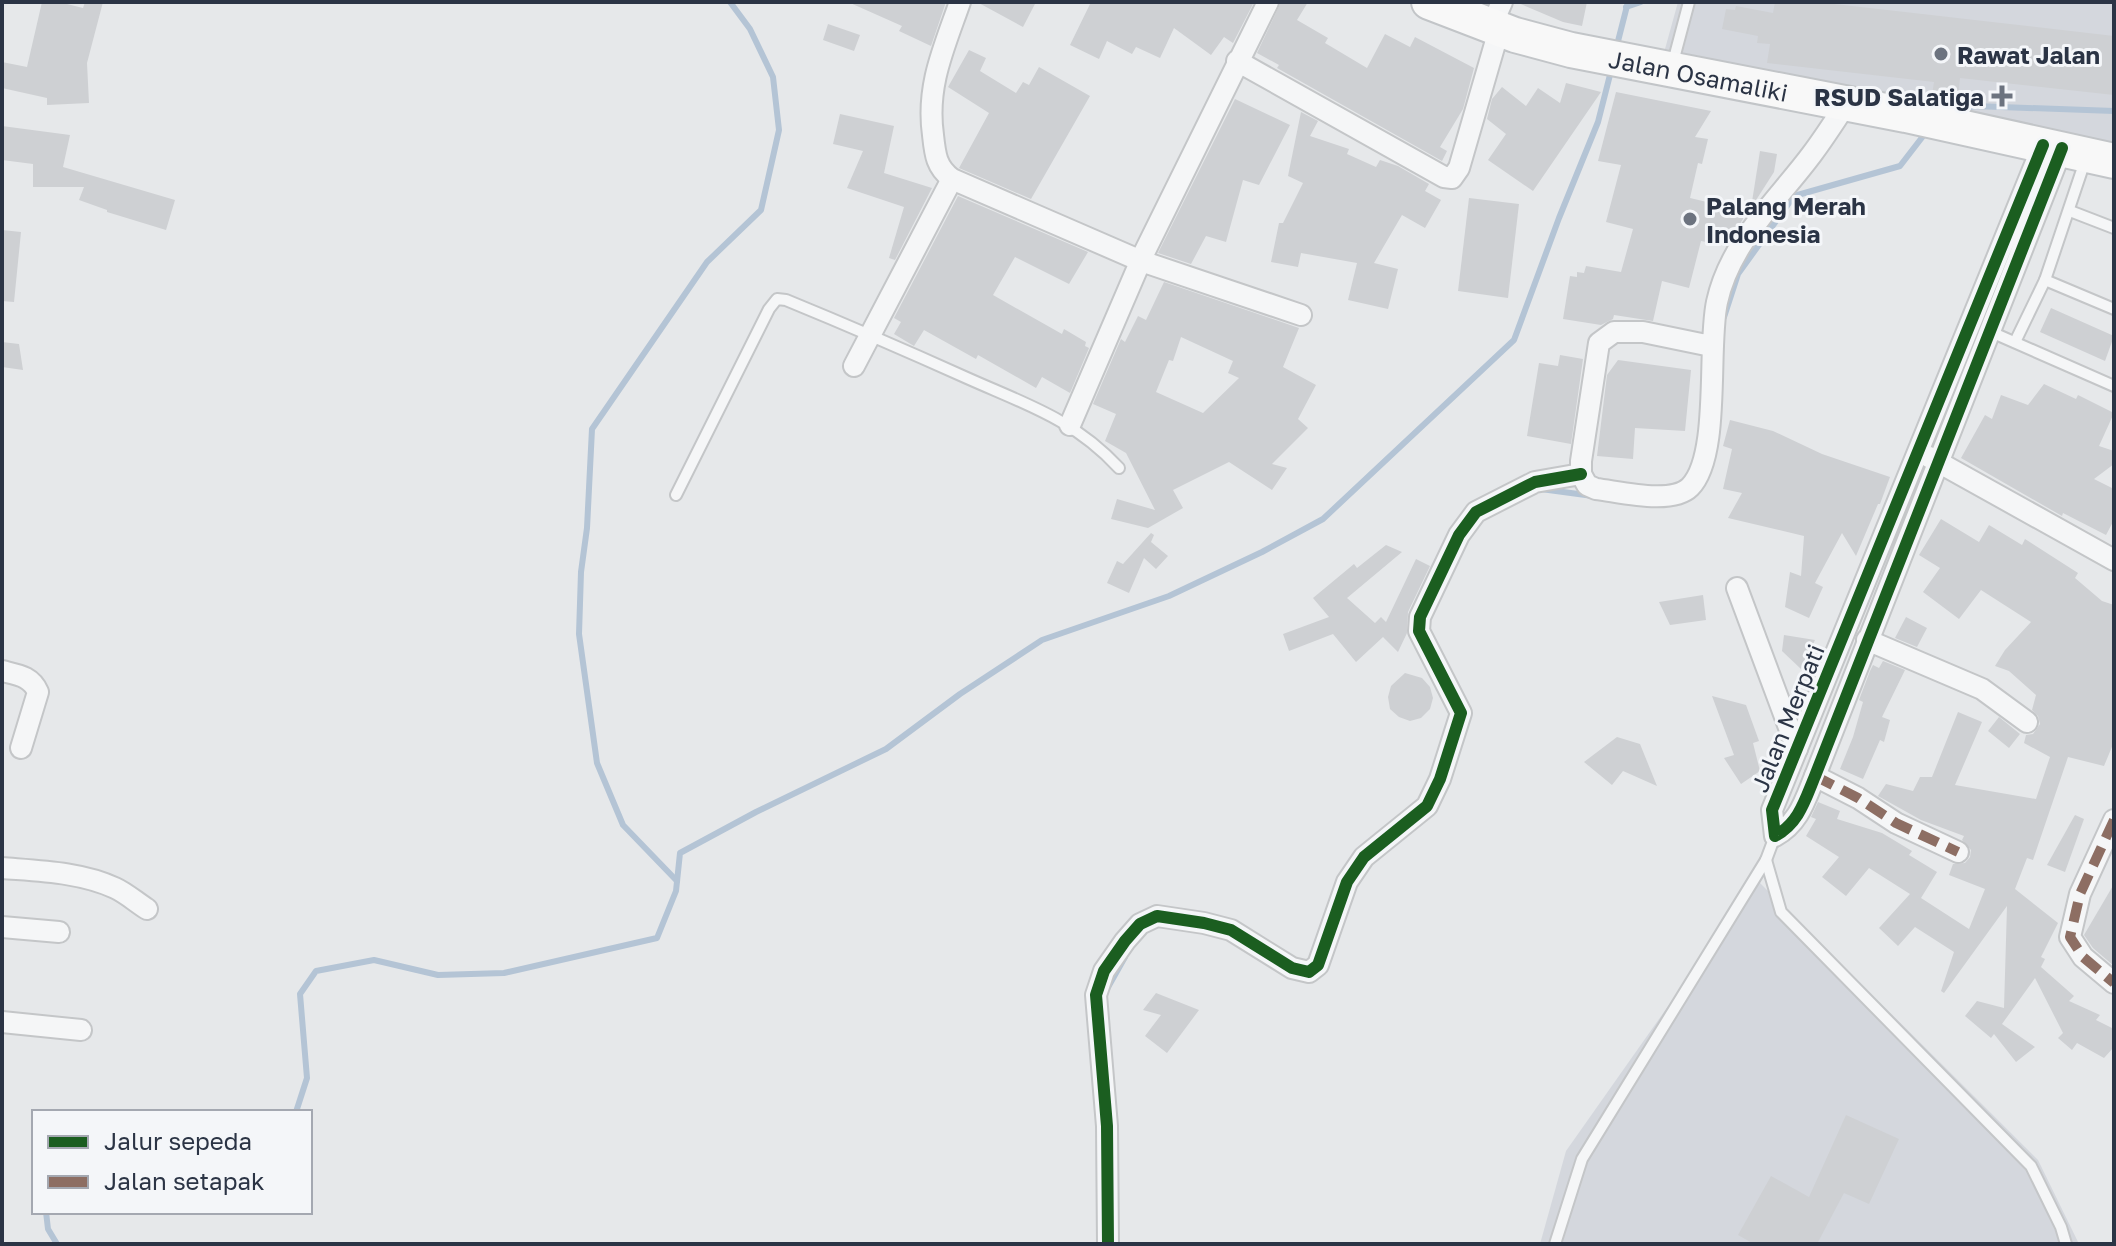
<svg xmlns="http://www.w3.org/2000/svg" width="2116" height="1246" font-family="'Golos Text',sans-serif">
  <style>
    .built { fill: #d4d7dd }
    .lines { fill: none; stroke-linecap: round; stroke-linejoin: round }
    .stream { stroke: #b4c4d5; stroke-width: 6 }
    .building { fill: #ced0d3; fill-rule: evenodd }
    .service-casing { stroke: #c4c6c8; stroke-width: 14 }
    .minor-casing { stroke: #c4c6c8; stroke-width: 24 }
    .primary-casing { stroke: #c2c5c8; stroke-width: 38 }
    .service { stroke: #f5f6f7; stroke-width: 10 }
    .minor { stroke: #f5f6f7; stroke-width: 20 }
    .primary { stroke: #f8f8f8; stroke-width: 34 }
    .quiet { stroke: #8d6e63; stroke-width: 10; stroke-dasharray: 20 10; stroke-linecap: butt }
    .cycleway-casing { stroke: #f4f6f9; stroke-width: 17 }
    .cycleway { stroke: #1b5e20; stroke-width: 12 }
    .poi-dot { fill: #6c737f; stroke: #f4f6f9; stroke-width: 3 }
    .labels { text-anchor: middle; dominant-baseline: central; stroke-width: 6; stroke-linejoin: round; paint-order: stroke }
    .poi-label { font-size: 24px; font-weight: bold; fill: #2b3445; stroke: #f4f6f9; text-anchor: start }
    .street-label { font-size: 24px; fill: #2b3445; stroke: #f4f6f9 }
  </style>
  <rect width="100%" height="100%" fill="#e6e8ea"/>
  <g class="built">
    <polygon points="1678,2 2114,2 2114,143 1665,49"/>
    <polygon points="1757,880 2038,1160 2079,1244 1540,1244 1566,1151"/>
  </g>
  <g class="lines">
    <g class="stream">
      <polyline points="1626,7 1641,2"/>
      <polyline points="1616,49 1628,2"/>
      <polyline points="1954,111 1974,106 2114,111"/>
      <polyline points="1724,317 1738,274 1794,196 1900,166 1927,131"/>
      <polyline points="1541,489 1593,496"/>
      <polyline points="677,881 623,825 597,763 579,634 581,572 587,528 592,429 707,262 761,210 779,130 773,77 750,29 730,2"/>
      <polyline points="1107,989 1125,957"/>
      <polyline points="296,1112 307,1078 300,994 316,971 374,960 438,975 504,973 657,938 676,891 680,853 756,812 886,749 960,694 1042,640 1169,596 1262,552 1323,519 1514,340 1559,218 1598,122 1612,67"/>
      <polyline points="46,1212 48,1229 57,1244"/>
    </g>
  </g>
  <g class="building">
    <polygon points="42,2 59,2 83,8 85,2 103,2 87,63 89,103 47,105 47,98 2,88 2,62 27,67"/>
    <polygon points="848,2 946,2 931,46 899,31 902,26"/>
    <polygon points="977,2 1036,2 1023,27"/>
    <polygon points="1091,2 1254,2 1233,43 1224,37 1211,55 1174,28 1160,58 1136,47 1132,54 1107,41 1099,59 1070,45"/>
    <polygon points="1281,2 1308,2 1297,20 1328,38 1325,43 1367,68 1385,34 1410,47 1415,37 1474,68 1463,109 1440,147 1447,151 1442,161 1277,68 1279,65 1257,53"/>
    <polygon points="1516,2 1587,2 1582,26 1563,22"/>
    <polygon points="1775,2 1817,2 2114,36 2114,95 1960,78 1958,98 1932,95 1934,82 1767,63 1770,44 1757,43 1758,36 1722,29 1726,9 1735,10 1736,6 1773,13"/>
    <polygon points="828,24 860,35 854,51 823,40"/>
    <polygon points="969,50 986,58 980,71 1016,93 1023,82 1029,85 1039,67 1090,96 1031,199 959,168 989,113 948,87"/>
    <polygon points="1566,83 1601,92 1533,191 1488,160 1506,134 1487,119 1492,99 1502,87 1526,106 1538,88 1560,103"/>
    <polygon points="1616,92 1711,111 1695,137 1708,139 1702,164 1698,163 1690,198 1745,211 1743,219 1726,246 1701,241 1689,288 1662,281 1653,321 1614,315 1613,319 1601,325 1563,319 1570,276 1577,277 1577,272 1584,273 1586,266 1621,272 1633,229 1606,222 1621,165 1598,161"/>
    <polygon points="1235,99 1290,125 1259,185 1243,180 1226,242 1206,236 1191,264 1158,253"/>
    <polygon points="1301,112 1318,121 1310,136 1349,149 1347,154 1376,167 1380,160 1398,166 1429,184 1425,191 1441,200 1425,228 1402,215 1374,263 1398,269 1388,309 1348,300 1357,263 1301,253 1298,267 1271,262 1279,223 1283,223 1303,183 1288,176"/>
    <polygon points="840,114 894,126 884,173 932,188 895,260 889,258 904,207 847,188 863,151 833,144"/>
    <polygon points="2,126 70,135 63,167 175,200 166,230 107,212 107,210 79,200 84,187 33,187 33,164 2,160"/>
    <polygon points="1760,151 1777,154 1774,172 1751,208"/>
    <polygon points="958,196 1088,252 1069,284 1015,257 993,295 1062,334 1064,329 1086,342 1085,346 1089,348 1070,393 1042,377 1036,388 978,355 976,359 924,330 914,346 894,334 901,322 894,318"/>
    <polygon points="1469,198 1519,204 1508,298 1458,291"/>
    <polygon points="2,230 21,232 14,302 2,301"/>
    <path d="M 1164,282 L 1299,328 L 1283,367 L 1316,385 L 1298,419 L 1308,428 L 1272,464 L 1287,468 L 1272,490 L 1229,462 L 1173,490 L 1183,508 L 1148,528 L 1111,519 L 1117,499 L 1155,510 L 1126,453 L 1105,441 L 1116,414 L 1093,404 L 1121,339 L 1125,342 L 1138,316 L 1146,320 ZM 1181,337 L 1233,361 L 1228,373 L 1239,378 L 1203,413 L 1156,392 L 1169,360 L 1173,361 Z"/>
    <polygon points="2051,308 2114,336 2105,361 2040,332"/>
    <polygon points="2,342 19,344 23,370 2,367"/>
    <polygon points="1560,355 1583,359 1571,444 1527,436 1539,363 1558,366"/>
    <polygon points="1618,360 1691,370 1685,431 1635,428 1633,459 1597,456 1607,375"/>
    <polygon points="2044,384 2076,399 2078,395 2114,413 2099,446 2114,451 2114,464 2094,479 2114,489 2114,520 2106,535 2063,513 2062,516 1961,458 1985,415 1992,419 2001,395 2028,405"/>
    <polygon points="1730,420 1773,431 1822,454 1890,477 1880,504 1878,504 1856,556 1842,533 1815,583 1823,587 1809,618 1785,607 1790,572 1801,576 1804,536 1728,518 1742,493 1723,489 1732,449 1723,446"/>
    <polygon points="1941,519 1979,542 1989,525 2022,545 2025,539 2078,573 2075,578 2102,601 2114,605 2114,742 2104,766 2068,757 2033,860 2027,858 2015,889 2058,923 2041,957 2045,959 2041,967 2074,996 2069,1001 2100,1015 2096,1020 2114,1029 2114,1047 2104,1058 2077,1043 2072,1050 2058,1038 2063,1033 2035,978 2002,1024 2035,1047 2016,1062 1994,1034 1991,1038 1965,1016 1977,1001 2004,1008 2007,906 1944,993 1941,991 1954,952 1915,927 1898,946 1879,928 1910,894 1869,868 1846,896 1822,877 1839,857 1806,836 1816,819 1811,817 1818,802 1840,811 1837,819 1882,833 1912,851 1909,855 1937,872 1921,898 1969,929 1985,889 1949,875 1953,864 1965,863 1970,857 1971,850 1962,840 1964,836 1921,820 1878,796 1886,784 1913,791 1920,777 1932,777 1958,712 1982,722 1955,785 2036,799 2050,757 2024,743 2026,735 2033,734 2040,724 2038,716 2032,710 2036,695 2009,671 1995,666 2005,650 2031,622 1981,590 1959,619 1923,592 1940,568 1919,555"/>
    <polygon points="1151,533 1154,535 1151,542 1168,556 1156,569 1144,558 1129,593 1107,583 1117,561 1123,564"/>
    <polygon points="1386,545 1402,552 1347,598 1375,623 1381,617 1386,622 1416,559 1430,566 1408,612 1407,633 1398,652 1383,637 1356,662 1333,634 1289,651 1283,634 1329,617 1313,598 1354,564 1357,568"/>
    <polygon points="1703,595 1706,620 1670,625 1659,602"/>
    <polygon points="1906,617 1927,628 1917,647 1895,638"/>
    <polygon points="1784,635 1815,640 1801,669 1782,651"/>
    <polygon points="1883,661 1905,670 1882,717 1890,720 1884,742 1880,740 1863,779 1840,769 1853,737 1863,702 1859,700 1870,671 1873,665 1879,668"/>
    <polygon points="1405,673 1422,678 1430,687 1433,698 1430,709 1421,718 1410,721 1399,717 1390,709 1388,697 1391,686"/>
    <polygon points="1712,696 1746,705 1759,741 1753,743 1760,771 1741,784 1724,758 1734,755"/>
    <polygon points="1999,717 2020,734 2009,748 1988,731"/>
    <polygon points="1617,737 1640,744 1657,786 1623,771 1612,785 1584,762"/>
    <polygon points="2075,815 2084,819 2065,872 2047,865"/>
    <polygon points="2114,884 2114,966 2093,948 2084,935"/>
    <polygon points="1156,993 1199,1010 1167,1053 1145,1036 1161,1015 1143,1010"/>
    <polygon points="1846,1115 1899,1139 1869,1204 1844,1193 1817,1244 1754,1244 1738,1235 1771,1176 1809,1197"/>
  </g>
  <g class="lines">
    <g class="service-casing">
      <g id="service">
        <polyline points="1672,66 1689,2"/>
        <polyline points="2070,211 2114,228"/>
        <polyline points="2045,280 2085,161"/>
        <polyline points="1991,332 2114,386"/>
        <polyline points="2015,342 2045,280 2114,309"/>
        <path d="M 676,495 L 769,309 L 777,299 L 786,300 C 847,325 907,351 967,378 C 1025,404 1074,419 1119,468"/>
        <polyline points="1766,860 1781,912 2031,1166 2061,1227 2066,1244"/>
        <polyline points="1555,1244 1582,1159 1766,860 1775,836"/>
      </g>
    </g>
    <g class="minor-casing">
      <g id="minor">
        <path d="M 960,2 C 944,48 926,86 933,135 C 935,154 936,167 952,179 L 1141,261 L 1301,315"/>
        <polyline points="1491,27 1502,2"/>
        <polyline points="1237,61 1444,177 1452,178 1459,168 1499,30"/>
        <path d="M 2043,145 L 1772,810 L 1775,836 C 1799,823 1805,800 1815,776 L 2062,148"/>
        <path d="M 1711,346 L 1643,332 L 1614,332 L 1599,343 L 1581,461 L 1581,474 L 1587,485 L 1596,489 C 1621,492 1672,505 1690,487 C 1721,456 1707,347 1717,302 C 1730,242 1777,201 1812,154 C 1824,138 1835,121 1846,104"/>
        <polyline points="854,366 952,179"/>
        <polyline points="1070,425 1144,253 1268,2"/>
        <polyline points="1929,457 2114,560"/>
        <polyline points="1737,588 1797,749"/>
        <polyline points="1867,640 1982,689 2027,722"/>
        <path d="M 2,671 C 18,675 31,676 38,692 L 21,748"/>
        <polyline points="1815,776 1858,798 1896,823 1958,852"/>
        <polyline points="2114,820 2080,894 2070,937 2083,957 2114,983"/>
        <path d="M 2,868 C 39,871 81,872 115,888 C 126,893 136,902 147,909"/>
        <polyline points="2,927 59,932"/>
        <polyline points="2,1022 81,1030"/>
        <polyline points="1108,1244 1107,1126 1096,995 1104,971 1125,941 1140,924 1157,916 1204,923 1231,930 1292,968 1309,972 1318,965 1347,882 1364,857 1427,806 1440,779 1461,713 1419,631 1420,617 1459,535 1476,512 1535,482 1581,474"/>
      </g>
    </g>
    <g class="primary-casing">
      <g id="primary">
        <path id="s1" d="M 1429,2 L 1515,35 L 1571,50 L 1906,115 L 2114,161"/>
      </g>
    </g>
    <use href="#service" class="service"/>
    <use href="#minor" class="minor"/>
    <use href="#primary" class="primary"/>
    <g class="quiet">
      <polyline points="1815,776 1858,798 1896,823 1958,852"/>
      <polyline points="2114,820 2080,894 2070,937 2083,957 2114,983"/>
    </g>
    <g class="cycleway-casing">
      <g id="cycleway">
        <path d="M 2043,145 L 1772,810 L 1775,836 C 1799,823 1805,800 1815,776 L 2062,148"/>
        <polyline points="1108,1244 1107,1126 1096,995 1104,971 1125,941 1140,924 1157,916 1204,923 1231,930 1292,968 1309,972 1318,965 1347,882 1364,857 1427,806 1440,779 1461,713 1419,631 1420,617 1459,535 1476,512 1535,482 1581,474"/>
      </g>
    </g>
    <use href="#cycleway" class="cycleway"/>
  </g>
  <g class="poi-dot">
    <circle cx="1941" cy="54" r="8"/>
    <path d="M1998 84h8v8h8v8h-8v8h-8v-8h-8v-8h8z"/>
    <circle cx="1690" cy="219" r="8"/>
  </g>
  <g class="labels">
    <g class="poi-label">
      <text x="1957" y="54">Rawat Jalan</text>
      <text x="1984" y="96" text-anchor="end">RSUD Salatiga</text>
      <text x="1706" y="205">Palang Merah<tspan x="1706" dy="28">Indonesia</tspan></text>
    </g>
    <g class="street-label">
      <text stroke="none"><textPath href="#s1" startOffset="280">Jalan Osamaliki</textPath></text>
      <text transform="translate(1787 718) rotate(-68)">Jalan Merpati</text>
    </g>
  </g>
  <rect width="2116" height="1246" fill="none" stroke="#2b3445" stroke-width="8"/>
  <rect x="32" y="1110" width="280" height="104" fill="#f4f6f9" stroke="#a4a8b1" stroke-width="2"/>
  <rect x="48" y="1136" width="40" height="12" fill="#1b5e20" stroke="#a4a8b1" stroke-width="2"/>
  <text x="104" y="1150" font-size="24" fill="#2b3445">Jalur sepeda</text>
  <rect x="48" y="1176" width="40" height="12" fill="#8d6e63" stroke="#a4a8b1" stroke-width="2"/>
  <text x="104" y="1190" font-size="24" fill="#2b3445">Jalan setapak</text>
</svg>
